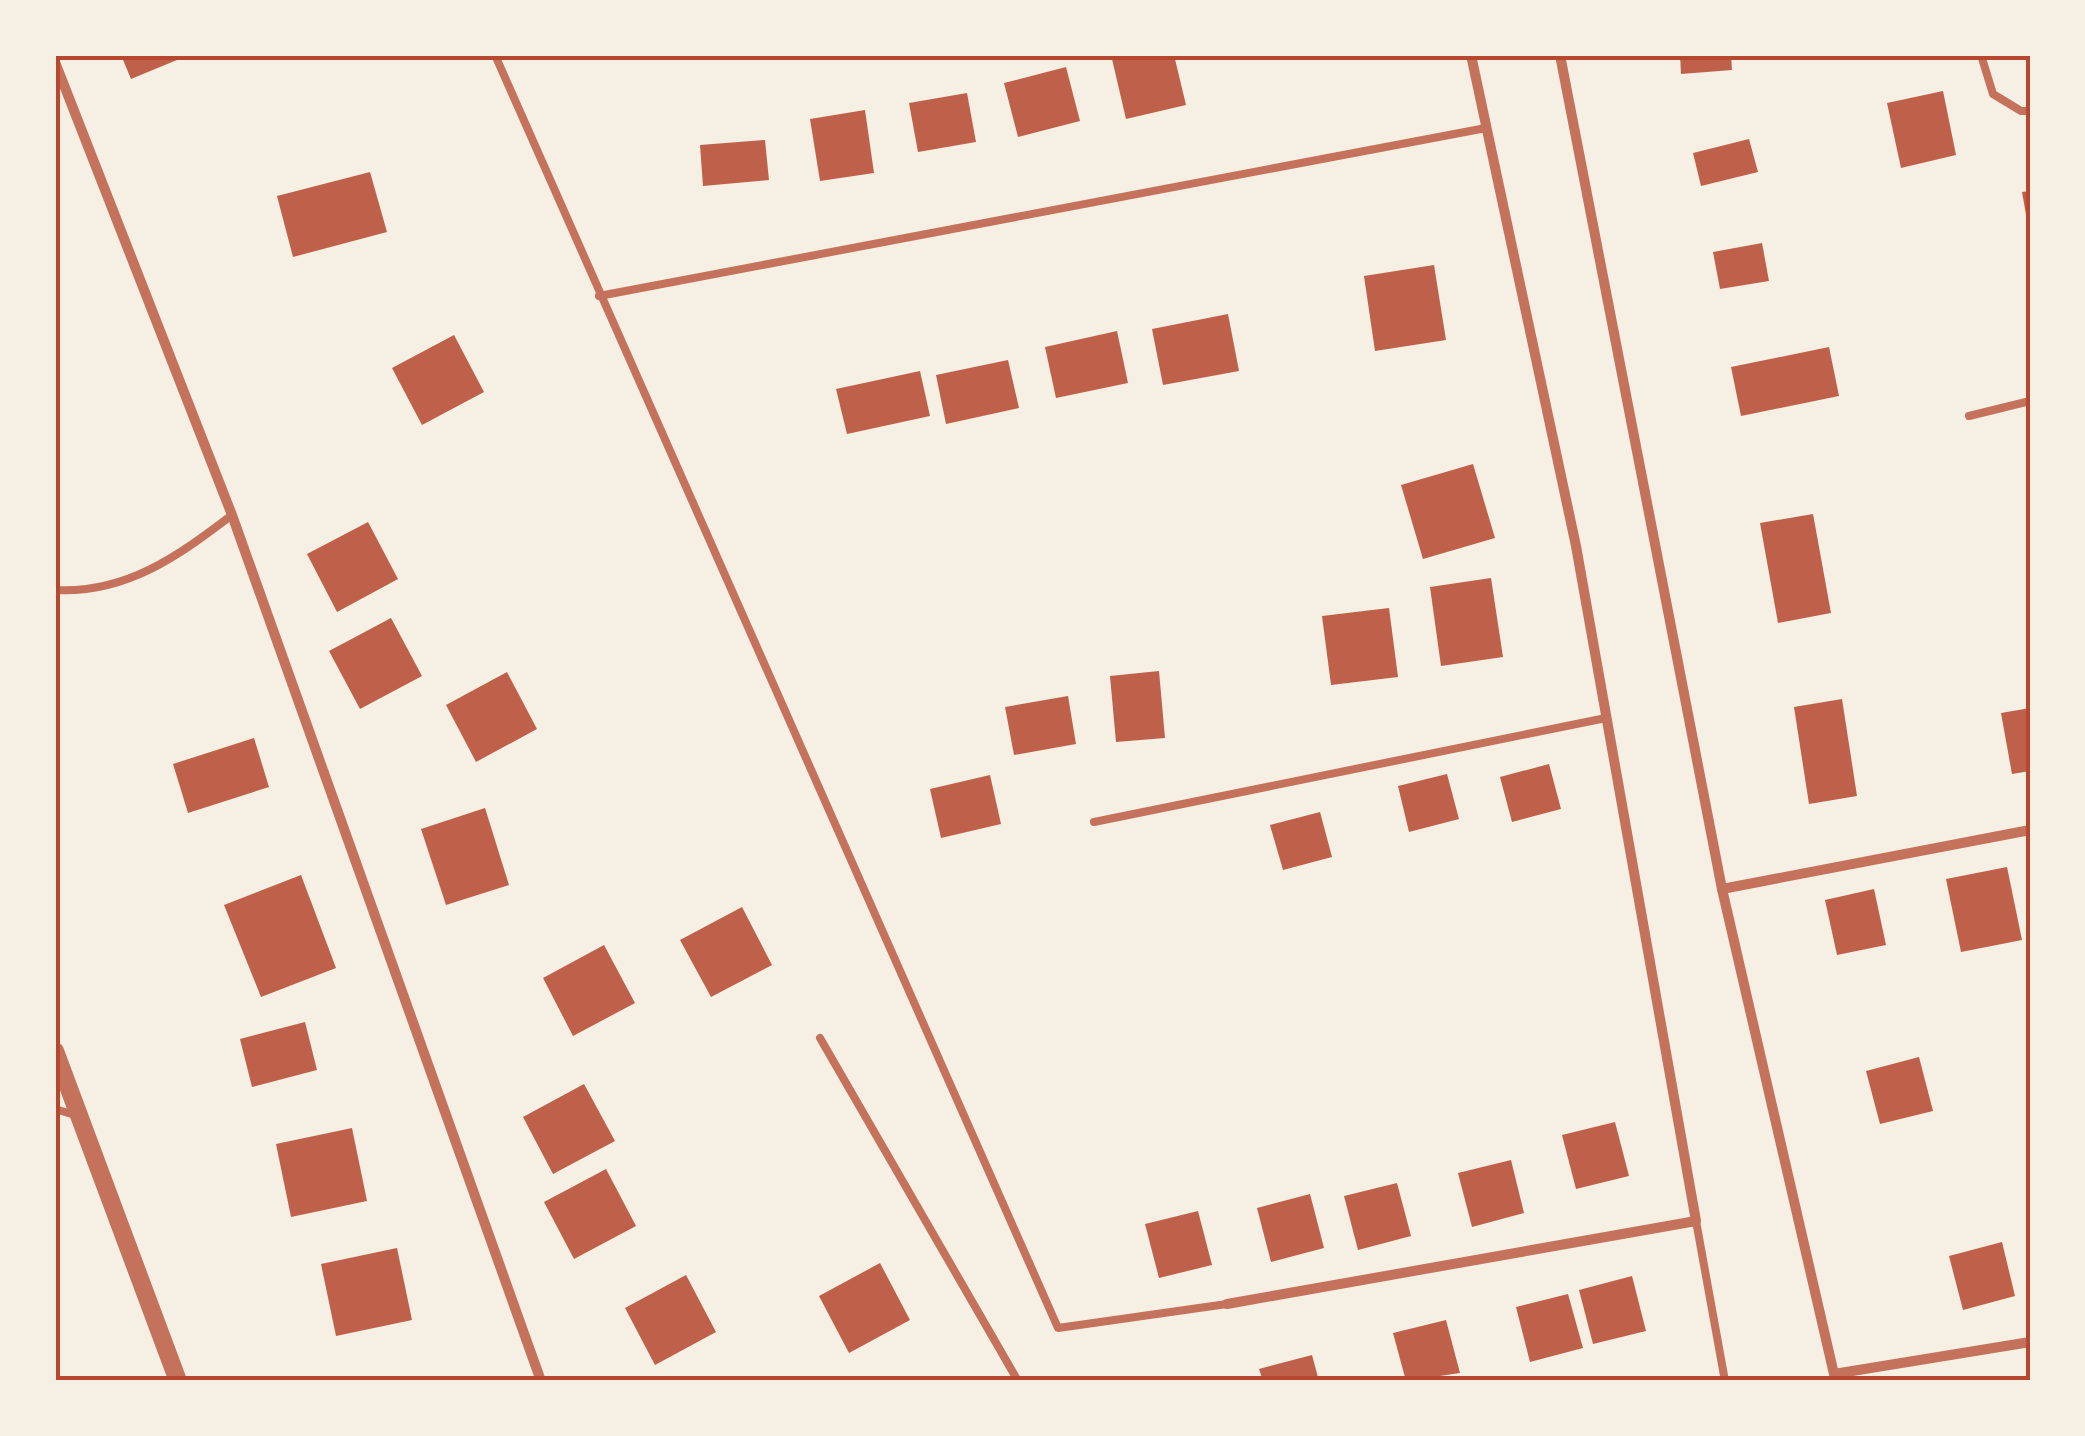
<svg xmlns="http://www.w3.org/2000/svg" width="2085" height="1436" font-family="Helvetica,sans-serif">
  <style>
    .building { fill: #bf614a }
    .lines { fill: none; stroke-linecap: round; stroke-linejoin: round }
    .service { stroke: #c5725c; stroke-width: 8 }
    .minor { stroke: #c5725c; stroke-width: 10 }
    .tertiary { stroke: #c5725c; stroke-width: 18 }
    .neatline { fill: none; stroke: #b5482f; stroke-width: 4 }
  </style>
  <rect width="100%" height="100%" fill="#f6efe4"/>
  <g class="building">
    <polygon points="121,55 189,55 131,79"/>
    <polygon points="1129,55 1174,55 1186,105 1126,119 1112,59"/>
    <polygon points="1680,55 1731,55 1732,70 1681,74"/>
    <polygon points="1066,67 1080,121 1018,137 1004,83"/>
    <polygon points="1943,91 1956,155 1901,168 1887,103"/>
    <polygon points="967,93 976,142 918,152 909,103"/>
    <polygon points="865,110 874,173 820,181 810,119"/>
    <polygon points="1749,139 1758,172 1701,186 1693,153"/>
    <polygon points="765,140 769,180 703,186 700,145"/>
    <polygon points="370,172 387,232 293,257 277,196"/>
    <polygon points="2030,191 2030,225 2028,226 2022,192"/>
    <polygon points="1762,243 1769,281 1720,289 1713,252"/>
    <polygon points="1434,265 1446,340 1375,351 1364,276"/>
    <polygon points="1228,314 1239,371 1163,385 1152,329"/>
    <polygon points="1117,331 1128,383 1056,398 1045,347"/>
    <polygon points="454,335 484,392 422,425 392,368"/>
    <polygon points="1829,347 1839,396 1741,416 1731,367"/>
    <polygon points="1008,360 1019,408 946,424 936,375"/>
    <polygon points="920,371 930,416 847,434 836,389"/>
    <polygon points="1473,464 1495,538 1423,559 1401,485"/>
    <polygon points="1813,514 1831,613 1778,623 1760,523"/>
    <polygon points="368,522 398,579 337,612 307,554"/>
    <polygon points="1491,578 1503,657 1441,666 1430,587"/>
    <polygon points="1389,608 1398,677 1331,685 1322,616"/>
    <polygon points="391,618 422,676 360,709 329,651"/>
    <polygon points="1159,671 1165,738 1116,742 1110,676"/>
    <polygon points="507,672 537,729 476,762 446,705"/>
    <polygon points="1068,696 1076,744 1014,755 1005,707"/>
    <polygon points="1842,699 1857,796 1809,804 1794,707"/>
    <polygon points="2030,708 2030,771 2012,774 2001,713"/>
    <polygon points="254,738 269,787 188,813 173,764"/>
    <polygon points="1549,764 1561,809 1512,822 1500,777"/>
    <polygon points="1447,774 1459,819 1409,832 1398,786"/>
    <polygon points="990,775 1001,824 941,838 930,789"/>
    <polygon points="485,808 509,885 446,905 421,829"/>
    <polygon points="1320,812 1332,857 1283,870 1270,825"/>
    <polygon points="2007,867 2022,940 1961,952 1946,879"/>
    <polygon points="301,875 336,968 261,997 224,905"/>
    <polygon points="1874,889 1886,945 1837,955 1825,900"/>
    <polygon points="742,907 772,965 711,997 680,940"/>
    <polygon points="604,945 635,1003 573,1036 543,978"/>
    <polygon points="305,1022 317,1070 252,1087 240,1039"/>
    <polygon points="1919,1057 1933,1111 1880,1124 1866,1071"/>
    <polygon points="584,1084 615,1141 553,1174 523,1117"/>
    <polygon points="1615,1122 1629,1176 1576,1189 1562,1135"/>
    <polygon points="352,1128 367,1201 291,1217 276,1144"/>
    <polygon points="1511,1160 1524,1213 1472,1227 1458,1173"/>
    <polygon points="606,1169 636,1226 574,1259 544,1202"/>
    <polygon points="1397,1183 1411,1236 1358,1250 1344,1196"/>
    <polygon points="1310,1194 1324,1248 1271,1262 1257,1208"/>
    <polygon points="1198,1211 1212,1265 1159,1278 1145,1224"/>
    <polygon points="2002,1242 2015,1296 1963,1310 1949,1256"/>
    <polygon points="397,1248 412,1320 336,1336 321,1264"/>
    <polygon points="880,1263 910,1320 849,1353 819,1296"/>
    <polygon points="686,1275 716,1332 655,1365 625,1308"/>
    <polygon points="1632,1276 1646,1331 1593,1344 1579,1290"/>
    <polygon points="1568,1294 1583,1348 1530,1362 1516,1307"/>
    <polygon points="1446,1320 1460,1373 1406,1381 1393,1333"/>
    <polygon points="1312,1355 1319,1381 1263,1381 1259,1369"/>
  </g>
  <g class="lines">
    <g class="service">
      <polyline points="495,55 1058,1328 1227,1304"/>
      <polyline points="1981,55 1993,94 2021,111 2030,111"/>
      <polyline points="599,296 1486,128"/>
      <polyline points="1969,416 2030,401"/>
      <path d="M 55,590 C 126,594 178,556 232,515"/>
      <polyline points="1094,822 1606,718"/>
      <polyline points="820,1038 1018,1381"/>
      <polyline points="55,1109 75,1115"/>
      <polyline points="1696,1221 1725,1381"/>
    </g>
    <g class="minor">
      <polyline points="1560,55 1722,889 1834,1374 2030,1342"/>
      <polyline points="55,62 232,515 541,1381"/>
      <polyline points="1722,889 2030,830"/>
      <polyline points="1227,1304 1696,1221 1576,546 1471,55"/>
    </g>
    <polyline class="tertiary" points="55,1051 178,1381"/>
  </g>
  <rect width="2085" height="1436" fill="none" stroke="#f6efe4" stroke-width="115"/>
  <rect x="58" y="58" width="1970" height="1320" class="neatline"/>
</svg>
